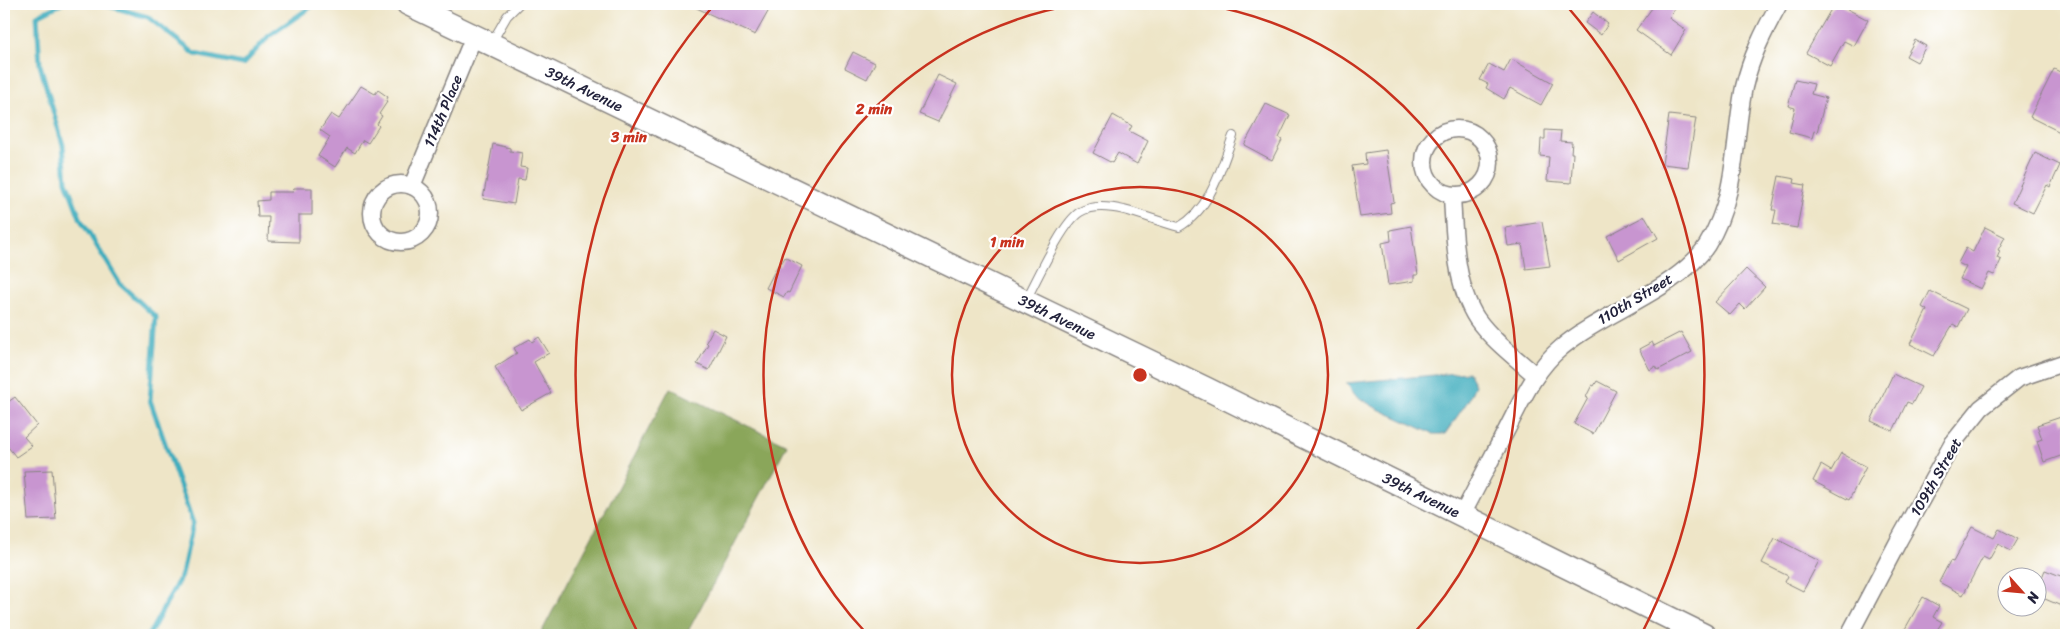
<svg xmlns="http://www.w3.org/2000/svg" width="2070" height="639" font-family="Sriracha,sans-serif">
  <style>
    .forest { fill: #8aa65a; stroke: #56644a }
    .water { fill: #40adbe; stroke: #31687c }
    .lines { fill: none; stroke-linecap: round; stroke-linejoin: round }
    .stream { stroke: #40adbe; stroke-width: 5 }
    .building { fill: #c895d0 }
    .service-casing { stroke: #888481; stroke-width: 10 }
    .minor-casing { stroke: #888481; stroke-width: 19 }
    .secondary-casing { stroke: #888481; stroke-width: 25 }
    .service { stroke: #fff; stroke-width: 8 }
    .minor { stroke: #fff; stroke-width: 16 }
    .secondary { stroke: #fff; stroke-width: 22 }
    .ring { fill: none; stroke: #c8321e; stroke-width: 2.5 }
    .labels { text-anchor: middle; dominant-baseline: central; stroke-width: 4.5; stroke-linejoin: round; paint-order: stroke }
    .street-label { font-size: 15px; fill: #22223b; stroke: #fff }
    .centre { fill: #c8321e; stroke: #fff; stroke-width: 2.5 }
    .ring-label { font-size: 15px; text-anchor: middle; font-weight: bold; fill: #c8321e; stroke: #fff; stroke-width: 4.5; stroke-linejoin: round; paint-order: stroke }
  </style>
  <rect width="100%" height="100%" fill="#fff"/>
  <filter id="ink" filterUnits="userSpaceOnUse"><feTurbulence type="fractalNoise" baseFrequency=".02" numOctaves="2"/><feDisplacementMap in="SourceGraphic" scale="10" xChannelSelector="R" yChannelSelector="G"/><feConvolveMatrix kernelMatrix="1 2 1 2 8 2 1 2 1" color-interpolation-filters="sRGB"/></filter>
  <filter id="wash" filterUnits="userSpaceOnUse"><feTurbulence type="fractalNoise" baseFrequency=".0096" numOctaves="4" result="noise"/><feDisplacementMap in="SourceGraphic" scale="20" xChannelSelector="R" yChannelSelector="G"/><feGaussianBlur stdDeviation="1.12" result="paint"/><feColorMatrix in="noise" values="0 0 0 0 0 0 0 0 0 0 0 0 0 0 0 0 0 1.4 0 .05"/><feComposite in="paint" operator="in"/></filter>
  <g filter="url(#wash)">
    <rect width="100%" height="100%" fill="#eee5c7"/>
    <polygon class="forest" points="670,388 787,445 686,635 540,635"/>
    <polygon class="water" points="1468,372 1475,385 1468,401 1445,434 1433,434 1376,408 1356,396 1346,383"/>
    <g class="lines">
      <g class="stream">
        <polyline points="61,4 37,16 40,65 63,145 66,181 81,220 120,284 156,317 150,400 193,523 182,574 149,635"/>
        <polyline points="102,4 148,17 195,54 243,64 269,36 315,4"/>
      </g>
    </g>
    <g id="blocks">
      <g class="building">
        <polygon points="688,4 756,4 769,10 755,35"/>
        <polygon points="1655,4 1678,4 1669,18 1686,30 1671,55 1636,30"/>
        <polygon points="1834,4 1838,4 1868,20 1854,46 1844,41 1830,66 1806,53"/>
        <polygon points="1593,12 1608,24 1601,35 1585,23"/>
        <polygon points="1915,40 1926,46 1917,62 1906,56"/>
        <polygon points="853,52 875,63 867,79 845,68"/>
        <polygon points="1511,59 1553,83 1541,105 1510,88 1504,99 1486,88 1488,84 1480,80 1489,64 1504,72"/>
        <polygon points="2054,69 2066,75 2066,135 2030,117"/>
        <polygon points="938,75 957,84 938,122 919,114"/>
        <polygon points="1795,80 1814,84 1811,94 1826,98 1817,132 1814,131 1812,138 1789,132 1795,108 1788,106"/>
        <polygon points="361,86 375,94 378,90 388,97 386,101 387,102 379,114 382,116 377,124 379,126 368,143 363,140 355,153 347,148 335,167 318,156 330,137 320,130 331,114 339,119"/>
        <polygon points="1266,104 1290,115 1279,138 1282,140 1272,160 1244,145"/>
        <polygon points="1113,115 1132,126 1129,131 1148,141 1137,164 1118,153 1112,163 1093,153"/>
        <polygon points="1669,115 1696,118 1688,167 1662,164"/>
        <polygon points="1545,130 1561,131 1560,141 1572,142 1571,153 1573,153 1571,183 1547,181 1549,157 1540,156 1541,139 1545,139"/>
        <polygon points="493,144 510,148 510,151 522,153 520,167 527,168 525,180 518,179 514,204 483,199"/>
        <polygon points="1386,150 1394,202 1390,203 1391,213 1360,217 1352,166 1366,164 1365,153"/>
        <polygon points="2035,153 2060,165 2050,187 2047,185 2033,213 2012,203"/>
        <polygon points="1779,176 1795,179 1794,183 1805,185 1797,228 1773,224 1776,210 1772,210"/>
        <polygon points="294,188 312,188 312,215 299,215 299,242 268,241 269,217 258,217 257,201 269,200 269,192 293,192"/>
        <polygon points="1645,216 1658,238 1619,260 1607,236"/>
        <polygon points="1542,222 1550,266 1526,269 1522,244 1508,246 1505,228"/>
        <polygon points="1411,226 1418,275 1414,275 1414,281 1388,285 1382,243 1391,241 1390,230"/>
        <polygon points="1985,227 2005,237 1998,250 2000,251 1997,258 2001,260 1994,275 1989,273 1981,289 1960,279 1966,267 1958,263 1966,248 1973,252"/>
        <polygon points="785,257 802,266 789,293 787,292 784,297 766,288 778,265 780,266"/>
        <polygon points="1746,269 1765,287 1745,309 1740,304 1730,315 1715,302"/>
        <polygon points="1930,291 1967,309 1958,327 1953,324 1934,356 1910,344 1927,310 1922,307"/>
        <polygon points="713,329 726,336 709,370 697,364 708,344 706,342"/>
        <polygon points="1681,332 1692,352 1658,370 1656,366 1650,370 1639,349 1652,342 1654,346"/>
        <polygon points="539,337 549,353 534,362 551,393 521,410 495,367 517,353 514,348 530,339 532,342"/>
        <polygon points="1893,374 1921,387 1912,404 1907,402 1893,431 1871,421"/>
        <polygon points="1597,381 1616,391 1593,434 1574,424 1588,398 1586,397 1592,385 1594,386"/>
        <polygon points="15,397 37,425 24,437 32,446 16,457 4,442 4,405"/>
        <polygon points="2061,417 2063,423 2066,422 2066,454 2044,462 2037,441 2042,439 2037,425"/>
        <polygon points="1841,453 1866,467 1849,500 1813,481 1821,465 1831,471"/>
        <polygon points="52,470 56,519 28,520 24,471"/>
        <polygon points="1972,527 1994,538 1999,529 2018,539 2011,551 1998,544 1989,560 1983,557 1963,595 1939,582 1950,561 1953,562"/>
        <polygon points="1775,538 1819,561 1803,591 1785,582 1788,576 1762,563"/>
        <polygon points="2045,570 2066,578 2066,608 2038,596 2038,587"/>
        <polygon points="1923,597 1939,606 1933,617 1942,622 1934,635 1916,635 1905,629"/>
      </g>
    </g>
  </g>
  <g filter="url(#ink)">
    <use href="#blocks" fill-opacity="0" stroke="#888481" stroke-width="1"/>
    <g class="lines">
      <g class="service-casing">
        <g id="service">
          <polyline points="492,42 507,16 519,4"/>
          <path d="M 1026,300 C 1037,280 1062,223 1080,212 C 1092,205 1111,207 1124,210 C 1143,215 1161,222 1179,227 C 1211,209 1221,168 1233,136"/>
        </g>
      </g>
      <g class="minor-casing">
        <g id="minor">
          <circle cx="1457" cy="162" r="33"/>
          <circle cx="401" cy="213" r="29"/>
          <polyline points="412,186 474,36"/>
          <path d="M 1452,195 C 1454,233 1455,286 1477,319 C 1492,340 1516,358 1535,375"/>
          <path d="M 1462,515 C 1477,487 1491,459 1506,431 C 1522,400 1535,369 1562,347 C 1603,312 1679,289 1707,245 C 1738,195 1733,142 1744,87 C 1751,57 1764,31 1779,4"/>
          <polyline points="1849,635 1899,540 1953,443 1981,408 2019,378 2066,362"/>
        </g>
      </g>
      <g class="secondary-casing">
        <polyline id="secondary" points="408,4 1207,389 1704,635"/>
      </g>
      <use href="#service" class="service"/>
      <use href="#minor" class="minor"/>
      <use href="#secondary" class="secondary"/>
    </g>
  </g>
  <g class="ring">
    <circle cx="1140" cy="375" r="188"/>
    <path d="M867 634A376 376 0 0 1 1078 4M1202 4A376 376 0 0 1 1413 634"/>
    <path d="M637 631A564 564 0 0 1 714 5M1566 5A564 564 0 0 1 1643 631"/>
  </g>
  <g class="labels">
    <g class="street-label">
      <text transform="translate(584 89) rotate(26)">39th Avenue</text>
      <text transform="translate(443 111) rotate(-67)">114th Place</text>
      <text transform="translate(1635 299) rotate(-31)">110th Street</text>
      <text transform="translate(1057 317) rotate(26)">39th Avenue</text>
      <text transform="translate(1936 477) rotate(-60)">109th Street</text>
      <text transform="translate(1421 495) rotate(26)">39th Avenue</text>
    </g>
  </g>
  <circle cx="1140" cy="375" r="8" class="centre"/>
  <g class="ring-label">
    <text x="874" y="114">2 min</text>
    <text x="629" y="142">3 min</text>
    <text x="1007" y="247">1 min</text>
  </g>
  <rect width="2070" height="639" fill="none" stroke="#fff" stroke-width="20"/>
  <g transform="translate(2022 592) rotate(117)"><circle r="24" fill="#ffffff" stroke="#a7a7b1"/>
  <path d="M0-4L9 19L0 12L-9 19Z" fill="#c8321e"/>
  <text y="-8" font-size="14" font-weight="bold" text-anchor="middle" fill="#22223b">N</text>
  </g>
</svg>
